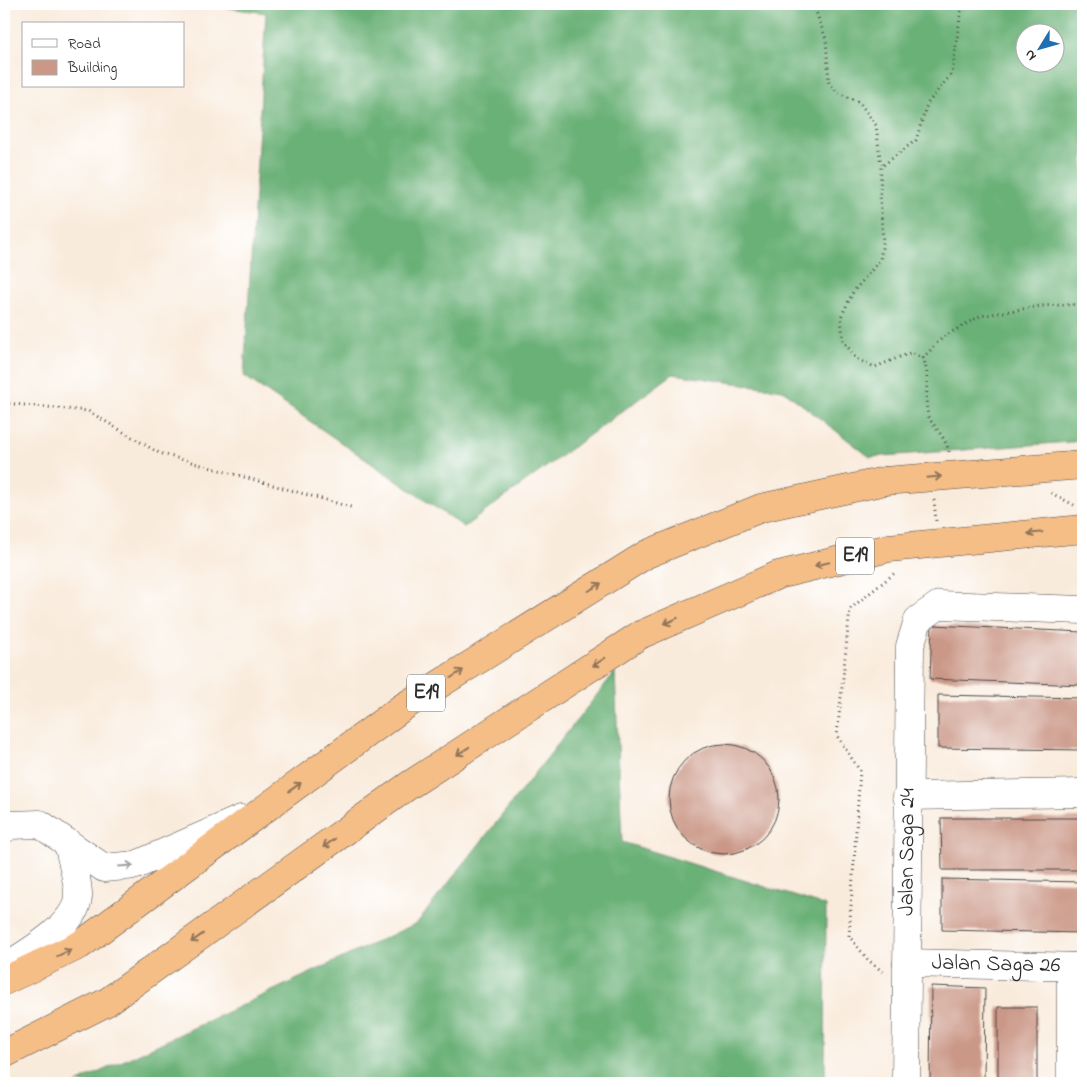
<svg xmlns="http://www.w3.org/2000/svg" width="1087" height="1087" font-family="'Indie Flower',sans-serif">
  <style>
    .forest { fill: #6ab177; stroke: #4a6e51; fill-rule: evenodd }
    .building { fill: #cb9887 }
    .lines { fill: none; stroke-linecap: round; stroke-linejoin: round }
    .minor-casing { stroke: #4a4846; stroke-width: 29 }
    .highway-casing { stroke: #4a4846; stroke-width: 29 }
    .path { stroke: #4a4846; stroke-width: 3; stroke-dasharray: 1 4; stroke-linecap: butt }
    .minor { stroke: #fff; stroke-width: 28 }
    .highway { stroke: #f6be87; stroke-width: 28 }
    .highway-bridge-casing { stroke: #4a4846; stroke-width: 29; stroke-linecap: butt }
    .highway-bridge { stroke: #f6be87; stroke-width: 28 }
    .oneway { stroke: #907459 }
    .oneway2 { stroke: #a0a0a0 }
    .labels { text-anchor: middle; dominant-baseline: central; stroke-width: 5; stroke-linejoin: round; paint-order: stroke }
    .shield { fill: #fff; stroke: #6b6b6b; stroke-width: 1 }
    .shield-label { font-size: 21px; font-weight: bold; fill: #2b2b2b }
    .street-label { font-size: 22px; fill: #2b2b2b; stroke: #fff }
  </style>
  <rect width="100%" height="100%" fill="#fff"/>
  <filter id="ink" filterUnits="userSpaceOnUse"><feTurbulence type="fractalNoise" baseFrequency=".02" numOctaves="2"/><feDisplacementMap in="SourceGraphic" scale="10" xChannelSelector="R" yChannelSelector="G"/><feConvolveMatrix kernelMatrix="1 2 1 2 8 2 1 2 1" color-interpolation-filters="sRGB"/></filter>
  <filter id="wash" filterUnits="userSpaceOnUse"><feTurbulence type="fractalNoise" baseFrequency=".0096" numOctaves="4" result="noise"/><feDisplacementMap in="SourceGraphic" scale="20" xChannelSelector="R" yChannelSelector="G"/><feGaussianBlur stdDeviation="1.12" result="paint"/><feColorMatrix in="noise" values="0 0 0 0 0 0 0 0 0 0 0 0 0 0 0 0 0 1.4 0 .05"/><feComposite in="paint" operator="in"/></filter>
  <g filter="url(#wash)">
    <rect width="100%" height="100%" fill="#f9ebdc"/>
    <g class="forest">
      <path d="M 200,4 L 1083,4 L 1083,441 L 870,457 L 783,390 L 673,374 L 464,527 L 244,376 L 266,13 ZM 1024,32 L 1054,32 L 1054,62 L 1024,62 Z"/>
      <polygon points="615,672 622,842 826,906 825,1083 76,1083 417,923"/>
    </g>
    <g id="blocks">
      <g class="building">
        <polygon points="932,625 1083,632 1083,685 930,679"/>
        <polygon points="938,695 1083,698 1083,750 938,748"/>
        <circle cx="724" cy="799" r="55"/>
        <polygon points="941,818 1083,818 1083,870 942,870"/>
        <polygon points="942,879 1083,882 1083,933 942,930"/>
        <polygon points="931,986 985,988 984,1083 930,1083"/>
        <rect x="998" y="1007" width="39" height="76"/>
      </g>
    </g>
  </g>
  <g filter="url(#ink)">
    <use href="#blocks" fill-opacity="0" stroke="#4a4846" stroke-width="1"/>
    <g class="lines">
      <g class="minor-casing">
        <g id="minor">
          <polyline points="907,796 1083,793"/>
          <polyline points="4,829 11,825 40,824 104,868 136,865 241,819"/>
          <path id="s1" d="M 907,963 L 1083,967"/>
          <path d="M 4,968 C 26,954 76,926 78,897 C 79,883 71,858 68,843"/>
          <path id="s2" d="M 906,1083 L 910,646 L 918,620 L 939,605 L 1083,610"/>
          <polyline points="1071,1083 1071,967"/>
        </g>
      </g>
      <g class="highway-casing">
        <g id="highway">
          <polyline points="4,981 80,945 403,707 647,554 761,508 885,481"/>
          <polyline points="4,1054 107,1002 408,786 640,635"/>
        </g>
      </g>
      <g class="path">
        <polyline points="813,4 826,39 829,82 837,92 859,102 876,125 881,166"/>
        <polyline points="923,358 943,337 980,316 1040,306 1083,304"/>
        <polyline points="4,403 88,411 159,453 354,508"/>
        <path d="M 949,452 C 945,435 930,424 928,414 C 923,395 932,381 923,358 L 910,353 L 875,367 L 856,359 L 843,340 L 841,317 L 853,292 L 880,260 L 883,242 L 880,195 L 881,167 L 916,140 L 927,104 L 952,73 L 962,4"/>
        <polyline points="1051,493 1074,505"/>
        <polyline points="934,500 936,521"/>
        <polyline points="883,972 868,960 849,936 860,771 837,736 850,609 896,572"/>
      </g>
      <use href="#minor" class="minor"/>
      <use href="#highway" class="highway"/>
      <g class="highway-bridge-casing">
        <g id="highway-bridge">
          <polyline points="885,481 1083,465"/>
          <polyline points="640,635 778,575 889,548 1083,529"/>
        </g>
      </g>
      <use href="#highway-bridge" class="highway-bridge"/>
    </g>
    <defs><path id="oneway-shaft" d="M-6 0H5M1.5-3L5.5 0L1.5 3" fill="none" stroke-width="1.6" stroke-linecap="round" stroke-linejoin="round" transform="scale(1.25)"/></defs>
    <g class="oneway">
      <use href="#oneway-shaft" transform="translate(934 477) rotate(-5)"/>
      <use href="#oneway-shaft" transform="translate(1035 533) rotate(174)"/>
      <use href="#oneway-shaft" transform="translate(822 564) rotate(166)"/>
      <use href="#oneway-shaft" transform="translate(595 587) rotate(-32)"/>
      <use href="#oneway-shaft" transform="translate(671 621) rotate(156)"/>
      <use href="#oneway-shaft" transform="translate(599 662) rotate(147)"/>
      <use href="#oneway-shaft" transform="translate(457 674) rotate(-32)"/>
      <use href="#oneway-shaft" transform="translate(463 751) rotate(147)"/>
      <use href="#oneway-shaft" transform="translate(295 787) rotate(-36)"/>
      <use href="#oneway-shaft" transform="translate(329 843) rotate(144)"/>
      <use href="#oneway-shaft" transform="translate(197 938) rotate(144)"/>
      <use href="#oneway-shaft" transform="translate(64 953) rotate(-25)"/>
    </g>
    <use class="oneway2" href="#oneway-shaft" transform="translate(126 866) rotate(-4)"/>
  </g>
  <g class="labels">
    <g class="shield">
      <rect x="836" y="537.5" width="38" height="37" rx="4"/>
      <rect x="407" y="674.5" width="38" height="37" rx="4"/>
    </g>
    <g class="shield-label">
      <text x="855" y="556">E19</text>
      <text x="426" y="693">E19</text>
    </g>
    <g class="street-label">
      <text stroke="none"><textPath href="#s2" startOffset="231">Jalan Saga 24</textPath></text>
      <text stroke="none"><textPath href="#s1" startOffset="89">Jalan Saga 26</textPath></text>
    </g>
  </g>
  <rect width="1087" height="1087" fill="none" stroke="#fff" stroke-width="20"/>
  <rect x="22" y="22" width="162" height="65" fill="#ffffff" stroke="#aaaaaa"/>
  <rect x="32" y="39" width="25" height="8" fill="#ffffff" stroke="#aaaaaa"/>
  <text x="68" y="48" font-size="15" fill="#2b2b2b">Road</text>
  <rect x="32" y="60" width="25" height="15" fill="#cb9887" stroke="#aaaaaa"/>
  <text x="68" y="72" font-size="15" fill="#2b2b2b">Building</text>
  <g transform="translate(1040 48) rotate(233)"><circle r="24" fill="#ffffff" stroke="#aaaaaa"/>
  <path d="M0-4L9 19L0 12L-9 19Z" fill="#1f6fb2"/>
  <text y="-8" font-size="14" font-weight="bold" text-anchor="middle" fill="#2b2b2b">N</text>
  </g>
</svg>
